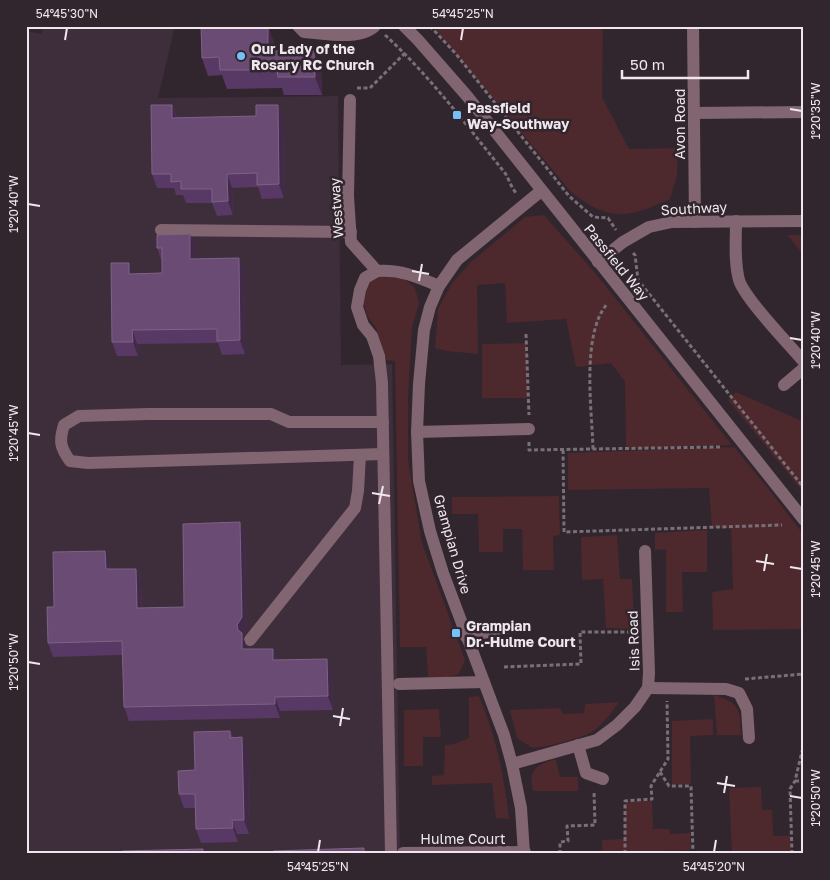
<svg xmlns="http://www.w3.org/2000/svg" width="830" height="880" font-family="'Golos Text',sans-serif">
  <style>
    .built { fill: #3e2d3a }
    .green { fill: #4d282d }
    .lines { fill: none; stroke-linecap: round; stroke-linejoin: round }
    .path { stroke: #796f76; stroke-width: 3; stroke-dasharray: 4 2.5; stroke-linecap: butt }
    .minor { stroke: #816570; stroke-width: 12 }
    .wall { fill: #583864 }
    .shaded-wall { fill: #422948 }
    .building { fill: #694b73; stroke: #7e6386 }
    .ticks { fill: none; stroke: #efe7ed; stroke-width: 2 }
    .poi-dot { fill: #76c0f7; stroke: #31262e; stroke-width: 2 }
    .labels { text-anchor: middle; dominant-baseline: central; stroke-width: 5; stroke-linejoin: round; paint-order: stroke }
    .poi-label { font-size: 14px; font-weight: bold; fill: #efe7ed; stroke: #31262e; text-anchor: start }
    .street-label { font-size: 14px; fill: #efe7ed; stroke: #31262e }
    .neatline { fill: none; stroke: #efe7ed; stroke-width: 2 }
    .ticks-label { font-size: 12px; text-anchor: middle; fill: #efe7ed }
  </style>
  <rect width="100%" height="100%" fill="#31262e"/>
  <polygon class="built" points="43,26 175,26 158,98 338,96 341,365 392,364 400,854 26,854 26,31 41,34"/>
  <g class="green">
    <path d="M 433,26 L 603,26 L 602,97 L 629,149 L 678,148 L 677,175 L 670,199 C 654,206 634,216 617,214 C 600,213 584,202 571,192 Z"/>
    <polygon points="544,215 596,274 732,445 626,449 625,382 611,363 576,367 566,319 507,323 505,283 477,285 478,354 447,351 435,348 438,309 452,283 471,262 525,217"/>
    <polygon points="787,235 804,235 804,255"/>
    <polygon points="379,276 405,279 415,288 419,303 412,327 408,398 408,460 422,543 465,660 459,674 448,677 428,677 426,647 400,647 395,361 386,360 376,328 367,315 364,304 367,284"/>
    <polygon points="527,343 527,398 482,398 482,344"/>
    <polygon points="736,392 804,422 804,493 728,400"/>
    <polygon points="734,447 767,487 804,535 804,629 713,630 712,592 733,589 731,528 712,528 709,488 568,490 568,453"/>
    <polygon points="559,496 560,535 553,536 554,570 523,570 522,529 503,529 503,552 479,552 478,514 452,514 452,497"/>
    <polygon points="707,530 707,572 682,572 683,612 666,612 666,549 655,550 655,533"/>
    <polygon points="617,535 620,579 632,579 634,619 641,626 634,629 606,628 603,579 582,580 581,537"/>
    <path d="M 714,695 C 740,703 740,709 741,735 L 717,735 Z"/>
    <path d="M 479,696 C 496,737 504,774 509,819 L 496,818 L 492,783 L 432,785 L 432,776 L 444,775 L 445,745 L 454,744 L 469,738 L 469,697 Z"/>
    <path d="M 619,702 C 612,711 605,722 596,729 C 586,738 546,747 532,748 L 517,738 L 510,710 L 560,708 L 563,714 L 584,713 L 585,704 Z"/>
    <polygon points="439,709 441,737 423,737 423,766 404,766 404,710"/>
    <polygon points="713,719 713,735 690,736 691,784 672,784 672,721"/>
    <path d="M 552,760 L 556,760 L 560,777 L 578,777 L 578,791 L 533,791 C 529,771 533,767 552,760 Z"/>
    <polygon points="761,787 762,810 772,810 773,836 790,836 791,854 732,853 729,788"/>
    <polygon points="652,801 653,829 669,829 670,834 690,833 691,850 664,851 664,854 602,854 602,840 624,839 626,802"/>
  </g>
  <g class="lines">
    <g class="path">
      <polyline points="430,26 456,54 569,196 593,217 608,218 616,230"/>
      <path d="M 385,35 C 430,76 467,126 505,173 C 509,179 511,187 516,193"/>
      <polyline points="357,88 370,88 405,53"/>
      <polyline points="633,253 635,255 638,280 804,488"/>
      <polyline points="526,334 529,415"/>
      <polyline points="529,442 529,450 720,447"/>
      <path d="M 593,449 C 592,410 581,335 607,304"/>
      <polyline points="563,450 564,532 782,525"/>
      <polyline points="504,667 581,664 580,632 633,632"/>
      <polyline points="745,679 804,674"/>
      <polyline points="660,772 669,786 691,786 693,854"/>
      <polyline points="795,781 804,781"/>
      <polyline points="560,854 560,842 568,841 567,826 595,825 594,791"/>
      <polyline points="625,854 625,801 652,799 651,786 668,759 667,701"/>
      <polyline points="792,854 790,789 795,781 804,743"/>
    </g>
    <g class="minor">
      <path d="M 298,26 L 304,32 C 323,33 361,41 375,26"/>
      <polyline points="404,26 418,40 467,96 804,520"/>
      <polyline points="693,26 695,222"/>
      <path d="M 350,100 L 348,196 L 351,242 L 377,271 C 400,269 418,277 439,286"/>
      <polyline points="694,113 804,112"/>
      <path d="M 736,221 C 736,241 734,261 739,280 C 745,299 789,344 804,362"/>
      <polyline points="161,230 351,232"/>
      <polyline points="598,262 623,242 649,227 672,222 804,221"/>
      <polyline points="377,271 365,278 360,290 357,307 363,325 372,336 379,356 382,383 391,854"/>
      <polyline points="784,385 804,368"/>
      <path d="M 383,422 L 289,422 L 271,414 L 148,414 L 79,416 L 64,425 C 59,441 60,447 70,461 L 88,463 L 383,454"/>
      <polyline points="417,432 529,429"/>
      <polyline points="466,637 509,627"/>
      <polyline points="250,640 355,508 358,491 360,455"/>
      <polyline points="399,684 484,682"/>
      <polyline points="648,688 726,689 739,693 747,709 749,738"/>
      <polyline points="578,745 586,773 603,779"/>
      <polyline points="512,764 597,740 617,725 635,707 648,688 649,673 645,551"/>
      <polyline points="403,853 525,852"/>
      <polyline points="524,854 521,808 512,764 504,735 443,573 430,531 419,481 417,432 419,384 424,330 430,307 439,286 457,260 541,191"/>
    </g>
  </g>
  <g class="wall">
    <polygon points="268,26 274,43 274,51 321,69 322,95 284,95 282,88 227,89 222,75 208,76 202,58"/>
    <polygon points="172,105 177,117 256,116 278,105 283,119 284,198 262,199 258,187 232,188 233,215 217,216 212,203 186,203 183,195 176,195 174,188 157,188 152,174"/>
    <polygon points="190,234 195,248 195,259 239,258 244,272 245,354 222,355 218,343 137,344 138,356 117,356 112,342 133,274 162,273 162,262 157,248"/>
    <polygon points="240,522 245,536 247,631 243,637 247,649 273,649 277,660 332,673 333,710 280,711 280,718 129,721 124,707 123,655 53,657 48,643 54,607 105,551 110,565 111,569 136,569 141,582 142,608 184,607"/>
    <polygon points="230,731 233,737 248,751 249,834 237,834 238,842 201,843 196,829 195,808 184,808 179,794 195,770"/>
  </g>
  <g class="shaded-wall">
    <polygon points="268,26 274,43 275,69 268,51"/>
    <polygon points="314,51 321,69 322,95 315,77"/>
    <polygon points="172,105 177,119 172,118"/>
    <polygon points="278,105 283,119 284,198 279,184"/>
    <polygon points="227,174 232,188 233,215 228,201"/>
    <polygon points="190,234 195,248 196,273 190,259"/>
    <polygon points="239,258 244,272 245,354 240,340"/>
    <polygon points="129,263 134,277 129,274"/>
    <polygon points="132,330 137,344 138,356 133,342"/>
    <polygon points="240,522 245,536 247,631 243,637 247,647 247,663 242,649 237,625"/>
    <polygon points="105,551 110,565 111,583 106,569"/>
    <polygon points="136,569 141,582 142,622 137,608"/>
    <polygon points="273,649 278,663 273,660"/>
    <polygon points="327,659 332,673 333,710 328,696"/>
    <polygon points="275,697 280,711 280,718 275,704"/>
    <polygon points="242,737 248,751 249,834 244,820"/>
    <polygon points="232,820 237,834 238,842 233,828"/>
  </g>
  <g class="building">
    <polygon points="201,26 268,26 268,51 314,51 315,77 278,77 277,70 220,70 219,57 202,58"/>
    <polygon points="151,105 172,105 172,118 256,116 256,105 278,105 279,184 257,185 257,173 227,174 228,201 212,202 212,189 181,189 181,181 171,182 171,174 152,174"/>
    <polygon points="190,234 190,259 239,258 240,340 217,341 217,329 132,330 133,342 112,342 111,263 129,263 129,274 162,273 162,248 157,248 157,235"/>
    <polygon points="240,522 242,617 237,625 238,630 242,633 242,649 273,649 273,660 327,659 328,696 275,697 275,704 124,707 122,641 48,643 47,607 54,607 53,552 105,551 106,569 136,569 137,608 184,607 183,524"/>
    <polygon points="230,731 230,738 242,737 244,820 232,820 233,828 196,829 195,794 179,794 178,771 195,770 194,732"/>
    <polygon points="364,848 364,854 268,854 273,854 273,851"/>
    <polygon points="203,849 203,854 122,854 122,851"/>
  </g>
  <path class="ticks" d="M 65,40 L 67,28M 461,40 L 463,28M 790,109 L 802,111M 28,204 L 40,206M 412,271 L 429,274M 419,281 L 422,264M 790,338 L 802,340M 28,433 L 40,435M 372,493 L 390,496M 379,504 L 383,486M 756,561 L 774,564M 790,567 L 802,569M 764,571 L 767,554M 28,662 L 40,664M 333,716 L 350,719M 340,726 L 343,708M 717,783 L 735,786M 724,793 L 727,776M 790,796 L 802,798M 318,852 L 320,840M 714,852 L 716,840"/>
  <g class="poi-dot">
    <circle cx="241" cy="56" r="5"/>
    <rect x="452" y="110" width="10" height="10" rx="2.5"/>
    <rect x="451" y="628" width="10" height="10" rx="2.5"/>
  </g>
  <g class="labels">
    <g class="poi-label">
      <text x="251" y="48">Our Lady of the<tspan x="251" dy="16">Rosary RC Church</tspan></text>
      <text x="467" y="107">Passfield<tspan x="467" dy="16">Way-Southway</tspan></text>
      <text x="466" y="625">Grampian<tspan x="466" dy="16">Dr.-Hulme Court</tspan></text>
    </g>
    <g class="street-label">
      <text transform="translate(679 124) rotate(-90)">Avon Road</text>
      <text transform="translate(336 208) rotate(-94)">Westway</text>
      <text transform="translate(694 208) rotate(-3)">Southway</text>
      <text transform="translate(617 262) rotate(51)">Passfield Way</text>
      <text transform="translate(453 544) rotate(74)">Grampian Drive</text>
      <text transform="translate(633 641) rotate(-92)">Isis Road</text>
      <text x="463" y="838">Hulme Court</text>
    </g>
  </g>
  <rect width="830" height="880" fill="none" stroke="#31262e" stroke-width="55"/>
  <path d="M622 70v8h126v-8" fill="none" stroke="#efe7ed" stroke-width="2.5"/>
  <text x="630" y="70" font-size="15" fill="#efe7ed" stroke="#31262e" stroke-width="4" paint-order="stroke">50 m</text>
  <rect x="28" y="28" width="774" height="824" class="neatline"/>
  <g class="ticks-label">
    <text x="67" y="18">54°45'30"N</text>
    <text x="463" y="18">54°45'25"N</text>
    <text transform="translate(816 111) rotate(-90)" y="4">1°20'35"W</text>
    <text transform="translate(14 204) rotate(-90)" y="4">1°20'40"W</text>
    <text transform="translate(816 340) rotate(-90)" y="4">1°20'40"W</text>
    <text transform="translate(14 433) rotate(-90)" y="4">1°20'45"W</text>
    <text transform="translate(816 569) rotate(-90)" y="4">1°20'45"W</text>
    <text transform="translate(14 662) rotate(-90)" y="4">1°20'50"W</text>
    <text transform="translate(816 798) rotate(-90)" y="4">1°20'50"W</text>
    <text x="318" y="871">54°45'25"N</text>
    <text x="714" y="871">54°45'20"N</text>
  </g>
</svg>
